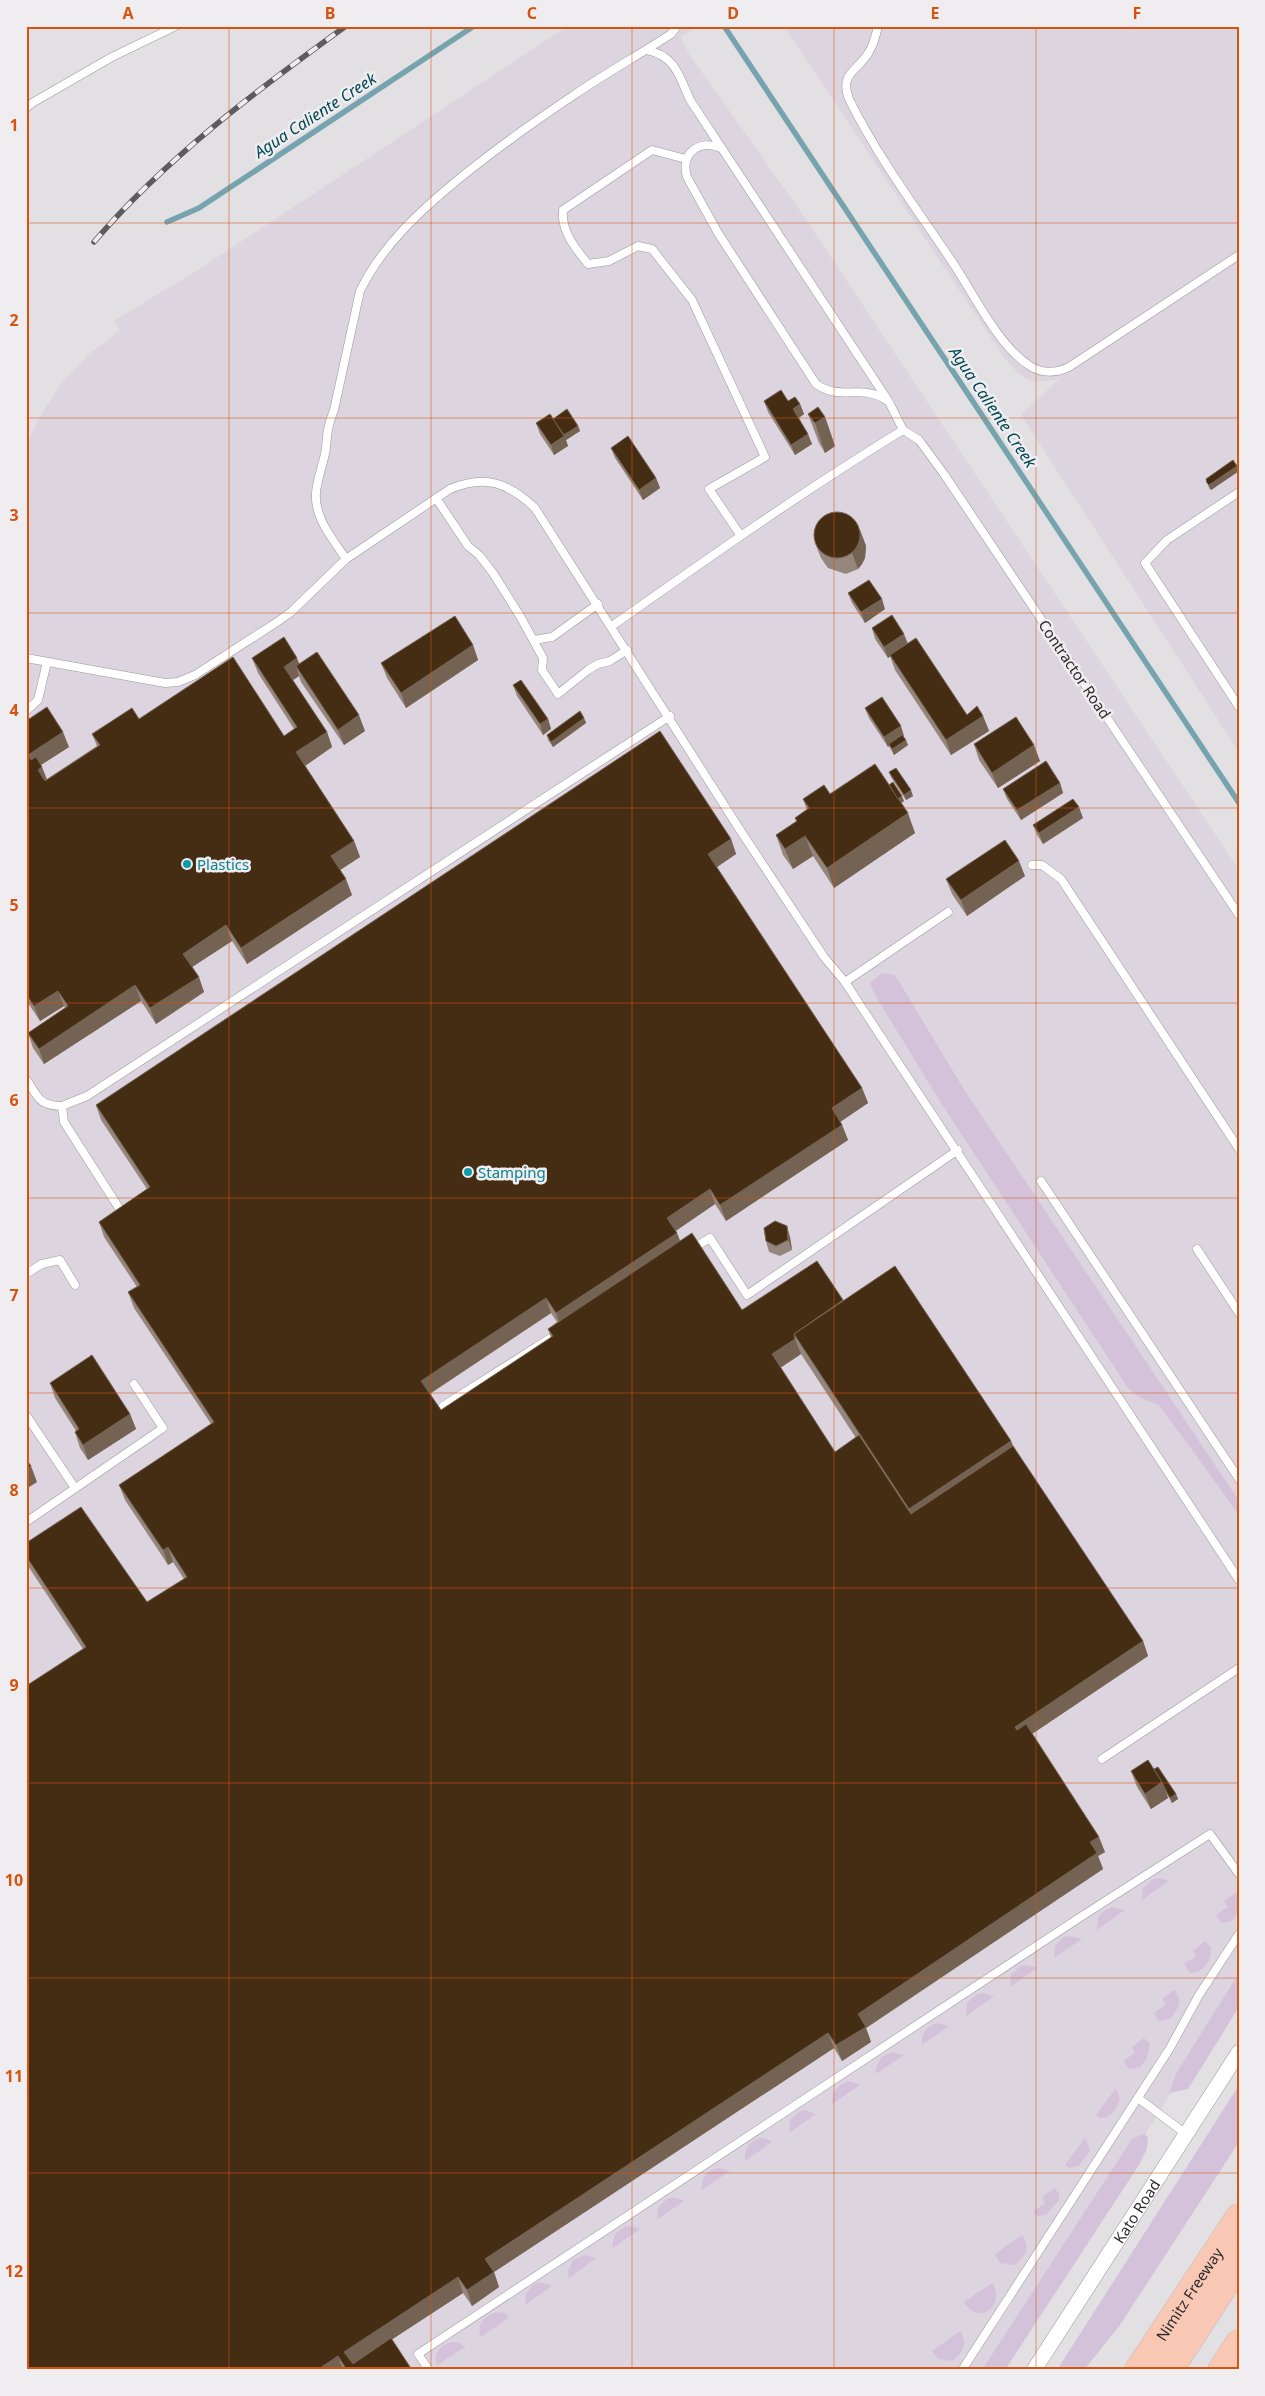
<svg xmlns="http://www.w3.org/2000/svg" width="1265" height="2396" font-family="'Noto Sans',sans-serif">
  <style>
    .built { fill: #dcd4df }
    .green { fill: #d4c2db }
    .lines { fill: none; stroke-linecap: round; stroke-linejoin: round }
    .stream { stroke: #76a4ae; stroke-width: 5.5 }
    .service-casing { stroke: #9b989c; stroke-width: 9 }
    .minor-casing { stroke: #9b989c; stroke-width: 16 }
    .motorway-casing { stroke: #c0bfc0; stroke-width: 29 }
    .service { stroke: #fff; stroke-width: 8 }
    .minor { stroke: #fff; stroke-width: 15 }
    .motorway { stroke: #f8c8b5; stroke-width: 28 }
    .rail-casing { stroke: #5c5b5d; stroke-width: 5.5 }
    .rail { stroke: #f0edf1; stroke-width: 4; stroke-dasharray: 11; stroke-linecap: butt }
    .wall { fill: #94867c; fill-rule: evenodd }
    .shaded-wall { fill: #746352 }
    .building { fill: #452d14; stroke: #746352 }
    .grid { fill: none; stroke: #d5540f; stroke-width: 1; stroke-opacity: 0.55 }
    .culture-dot { fill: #0f9aa8; stroke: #f0edf1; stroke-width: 2 }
    .labels { text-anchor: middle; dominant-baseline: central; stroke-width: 5; stroke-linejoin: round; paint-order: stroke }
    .street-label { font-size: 15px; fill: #2c2b2c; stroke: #f0edf1 }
    .culture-label { font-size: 15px; fill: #0d838f; stroke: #f0edf1; text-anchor: start }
    .water-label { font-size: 16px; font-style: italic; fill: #004753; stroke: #f0edf1 }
    .neatline { fill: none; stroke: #d5540f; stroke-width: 2 }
    .grid-label { font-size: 16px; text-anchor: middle; font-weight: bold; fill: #d5540f }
  </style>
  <rect width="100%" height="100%" fill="#e3e0e4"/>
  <g class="built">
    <polygon points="568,26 697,26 681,37 689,54 794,202 1239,870 1239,1982 1001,2370 26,2370 26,446 39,418 60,385 89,354 120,330 114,321 198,270"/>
    <polygon points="784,26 1239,26 1239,752 1021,415 1059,379 1036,382 1027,379 1017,372 1005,359"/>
  </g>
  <g class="green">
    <polygon points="882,973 895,975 965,1091 1239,1501 1239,1515 1160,1406 1138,1396 1128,1388 943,1106 875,995 870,983"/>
    <polygon points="1158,1878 1169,1881 1142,1900 1143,1888 1152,1880"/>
    <path d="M 1237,1892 C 1242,1902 1239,1913 1232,1921 L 1222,1923 L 1216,1915 L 1228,1907 L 1224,1901 Z"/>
    <polygon points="1113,1907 1125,1910 1097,1930 1098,1917 1107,1909"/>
    <polygon points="1070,1936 1082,1939 1054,1958 1055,1946 1064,1937"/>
    <path d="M 1205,1941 L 1211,1948 C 1212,1961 1203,1973 1190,1973 L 1184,1964 L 1196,1956 L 1193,1951 Z"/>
    <polygon points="1026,1965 1037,1968 1010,1987 1011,1975 1020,1966"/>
    <polygon points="1239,1973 1239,2007 1188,2089 1169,2093 1177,2072"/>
    <path d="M 1174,1990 C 1184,2001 1178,2008 1170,2019 L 1159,2021 L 1154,2013 L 1166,2004 L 1162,1999 Z"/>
    <polygon points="982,1993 994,1996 966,2016 967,2003 976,1995"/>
    <path d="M 938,2023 L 949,2026 L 922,2045 C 921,2033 926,2026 938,2023 Z"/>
    <polygon points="1144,2038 1150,2044 1147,2058 1140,2067 1129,2069 1123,2061 1135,2053 1132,2047"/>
    <polygon points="892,2052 904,2055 876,2074 876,2068 881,2057"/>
    <path d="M 849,2081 L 860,2085 L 832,2104 C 832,2092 837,2085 849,2081 Z"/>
    <polygon points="1239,2085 1239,2142 1120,2325 1084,2370 1057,2370"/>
    <path d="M 1116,2088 L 1120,2099 C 1116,2109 1111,2118 1099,2118 L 1096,2115 Z"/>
    <polygon points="805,2110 816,2114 789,2133 790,2120 799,2112"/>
    <polygon points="1144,2134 1148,2137 1147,2149 1139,2165 1005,2370 982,2370 1132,2139"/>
    <path d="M 761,2138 L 773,2141 L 745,2161 C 744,2149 749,2141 761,2138 Z"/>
    <polygon points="1085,2138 1090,2150 1079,2166 1069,2168 1065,2165"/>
    <path d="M 718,2168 L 730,2171 L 702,2190 C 701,2178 706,2171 718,2168 Z"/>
    <polygon points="1055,2188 1059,2194 1059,2200 1046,2215 1038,2216 1033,2212 1045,2203 1042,2197"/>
    <polygon points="673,2197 684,2201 657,2220 658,2208 667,2199"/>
    <path d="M 629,2226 L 640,2229 L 613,2248 C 612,2236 617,2229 629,2226 Z"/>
    <path d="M 1022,2235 C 1031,2249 1026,2254 1015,2265 L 1000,2263 L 995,2254 Z"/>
    <polygon points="584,2255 596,2258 569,2278 568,2271 573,2260"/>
    <polygon points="540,2282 552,2286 525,2305 526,2293 534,2284"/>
    <path d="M 992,2283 C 1006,2305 979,2327 964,2302 Z"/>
    <path d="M 498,2312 L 505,2313 L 509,2317 L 481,2337 C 475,2323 486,2315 498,2312 Z"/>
    <path d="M 960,2331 C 968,2345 964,2351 952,2361 L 938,2359 L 932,2351 Z"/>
    <path d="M 457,2342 L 465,2347 L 437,2365 C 431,2352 444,2341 457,2342 Z"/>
  </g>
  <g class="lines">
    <g class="stream">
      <polyline points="724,26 1239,803"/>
      <polyline points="167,222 199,208 474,26"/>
    </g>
    <g class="service-casing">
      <g id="service">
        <path d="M 878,26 C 876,35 874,44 869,52 C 858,71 839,73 849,99 C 878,158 919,212 955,266 C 975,297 999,346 1030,366 C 1042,374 1057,373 1069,367 L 1239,255"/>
        <path d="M 647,50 C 675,56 679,75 690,100 L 889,402 L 903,430"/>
        <polyline points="26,108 32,103 112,57 176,26"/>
        <path d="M 721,148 C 699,139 680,153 687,177 L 718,233 L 816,384 C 839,401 863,384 886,400"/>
        <path d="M 686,159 L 652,150 L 563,210 C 561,231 575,248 588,264 L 609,261 L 638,246 L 652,249 L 692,300 L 765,457 L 709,489 L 741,536"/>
        <polyline points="903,430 919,440 944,474 1239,915"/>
        <polyline points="1239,492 1167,540 1145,563 1239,707"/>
        <polyline points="436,498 468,546 479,555 493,573 520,616 543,658 542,670 558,694 588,670 598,664 610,661 627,650"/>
        <path d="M 346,559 C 333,539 314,518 316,493 C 317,478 324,463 326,448 C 327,434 328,424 334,410 L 360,291 C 383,244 421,210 460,178 C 497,148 535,121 574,95 C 606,73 639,55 671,34 L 677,26"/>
        <path d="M 612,626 C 707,559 803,491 903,430"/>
        <polyline points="534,640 552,637 598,604"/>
        <path d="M 26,658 L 165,683 L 178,682 L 195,675 L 277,622 L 291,612 L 346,559 L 450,489 C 486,474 508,483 535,508 L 740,830 L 824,957 L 845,982 L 1239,1580"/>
        <polyline points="26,711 38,700 47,662"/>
        <polyline points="1032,865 1042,865 1061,879 1239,1149"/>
        <polyline points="845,982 948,912"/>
        <path d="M 26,1079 C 38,1097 39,1106 62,1106 L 64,1122 L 124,1216"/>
        <polyline points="62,1106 87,1096 670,716"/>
        <polyline points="1041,1181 1239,1479"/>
        <polyline points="692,1249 710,1238 747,1295 958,1150"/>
        <polyline points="1197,1249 1239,1313"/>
        <polyline points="26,1274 42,1264 60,1260 75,1285"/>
        <polyline points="443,1406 549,1339"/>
        <polyline points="26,1415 75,1488"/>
        <polyline points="26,1522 163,1428 134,1384"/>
        <polyline points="1102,1759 1239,1668"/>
        <polyline points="1138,2098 1186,2134"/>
        <polyline points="429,2370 418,2354 1079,1918 1210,1834 1239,1874"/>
        <polyline points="962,2370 1170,2048 1199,1995 1239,1934"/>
      </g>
    </g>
    <g class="minor-casing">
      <g id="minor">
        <path id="s1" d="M 1034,2370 L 1239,2052"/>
      </g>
    </g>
    <g class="motorway-casing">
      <g id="motorway">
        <path id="s2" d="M 1139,2370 L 1239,2218"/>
        <polyline points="1169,2370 1239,2262"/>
        <polyline points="1222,2370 1239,2344"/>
      </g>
    </g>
    <use href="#service" class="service"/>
    <use href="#minor" class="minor"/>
    <use href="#motorway" class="motorway"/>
    <g class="rail-casing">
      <path id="rail" d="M 94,242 C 165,159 257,90 346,26"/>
    </g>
    <use href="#rail" class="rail"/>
  </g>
  <g class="wall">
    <polygon points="764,401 788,401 800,404 804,414 799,418 812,444 795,455 768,412"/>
    <polygon points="808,414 825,417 835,446 825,453 819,443"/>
    <polygon points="553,419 578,426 580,431 566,440 568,446 554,455 540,434 536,423"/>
    <polygon points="611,448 656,478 660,488 643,500 615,458"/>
    <polygon points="1237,466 1239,471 1211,490 1209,488 1206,479"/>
    <polygon points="860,530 866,546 865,558 862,564 858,569 846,574 828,568 821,558 815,543"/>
    <polygon points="848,593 885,609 865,623 852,603"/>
    <polygon points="872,628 908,643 967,715 983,716 989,731 951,755 895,670 890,656 888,658 875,639"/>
    <polygon points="473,645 478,660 406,708 387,678 381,663"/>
    <polygon points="252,658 299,664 365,731 344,745 301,682 299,676 293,680 327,732 332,747 305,766 354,841 360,857 340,870 352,895 247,964 232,941 192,967 204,992 156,1024 141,1001 44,1064 33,1048 28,1033 65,1008 64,1006 40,1021 26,1000 26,721 69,747 41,765 47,779 97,746 92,734 139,719 284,736 294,729 258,673"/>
    <polygon points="513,685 548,719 551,729 543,735 517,696"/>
    <polygon points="865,708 904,736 903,736 908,745 894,755 889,746 888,747 869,718"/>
    <polygon points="584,718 586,723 553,747 548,740 547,735"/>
    <polygon points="974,744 1040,761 998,788 979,760"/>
    <polygon points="889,772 913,796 906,800 891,777"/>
    <polygon points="1060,783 1063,793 1021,820 1007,799 1003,789"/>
    <polygon points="889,785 904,801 901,803 915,833 834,888 813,856 793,869 783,855 776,835 797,821 795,818 807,810 803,799"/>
    <polygon points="1083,818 1043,844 1037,835 1033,825"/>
    <path d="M 731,839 L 736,854 L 717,867 L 862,1088 L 868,1103 L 840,1122 L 842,1125 L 848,1140 L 726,1221 L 715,1204 L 676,1231 L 680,1241 L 742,1310 L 843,1300 L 1011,1441 L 1013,1446 L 1143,1641 L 1148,1656 L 1032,1734 L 1105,1852 L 1098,1856 L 1103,1869 L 866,2028 L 871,2042 L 842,2061 L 834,2048 L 494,2272 L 499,2287 L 472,2306 L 463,2293 L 392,2339 L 412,2370 L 26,2370 L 83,1649 L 26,1563 L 26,1543 L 147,1602 L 184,1579 L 173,1562 L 168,1565 L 125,1500 L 119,1485 L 211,1424 L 134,1308 L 128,1292 L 137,1287 L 104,1237 L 99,1222 L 147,1189 L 101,1120 L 96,1105 ZM 551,1313 L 557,1322 L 548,1329 L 551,1338 L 441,1410 L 430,1394 ZM 801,1354 L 856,1438 L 835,1452 L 780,1368 Z"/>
    <polygon points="1025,876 967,916 952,894 946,879"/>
    <polygon points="790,1237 792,1250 780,1256 769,1252 766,1241"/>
    <polygon points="50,1383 130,1414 136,1429 88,1460 80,1448 75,1432 76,1431 55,1398"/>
    <polygon points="1154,1769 1176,1794 1178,1799 1172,1803 1167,1794 1168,1798 1151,1809 1137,1787 1131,1771"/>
  </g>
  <g class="shaded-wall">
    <polygon points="800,404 804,414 797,419 793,409"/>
    <polygon points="825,417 835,446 825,453 815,423"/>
    <polygon points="578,426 580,431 566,440 568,446 554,455 551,445"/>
    <polygon points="808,434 812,444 795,455 791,445"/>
    <polygon points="1237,466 1239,471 1211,490 1209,485"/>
    <polygon points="656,478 660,488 643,500 639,490"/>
    <polygon points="860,530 866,546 865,558 862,564 858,569 852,553"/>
    <polygon points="882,599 885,609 865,623 861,612"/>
    <polygon points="904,634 908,644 888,658 884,647"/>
    <polygon points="473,645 478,660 406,708 401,693"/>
    <polygon points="297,658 303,673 296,666 299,676 290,682 284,667"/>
    <polygon points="359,715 365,731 344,745 338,730"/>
    <polygon points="983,716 989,731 951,755 946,740"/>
    <polygon points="584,718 586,723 553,747 551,742"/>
    <polygon points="548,719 551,729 543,735 540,724"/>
    <polygon points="901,726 904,736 890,746 889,744 889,746 888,747 884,737"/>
    <polygon points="63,732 69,747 33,770 28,755"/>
    <polygon points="327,732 332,747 302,768 296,752"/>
    <polygon points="906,740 908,745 894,755 892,749"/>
    <polygon points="1034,745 1040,761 998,788 992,773"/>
    <polygon points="42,767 48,783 43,786 38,770"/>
    <polygon points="1060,783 1063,793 1021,820 1017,810"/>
    <polygon points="911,790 913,796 906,800 904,795"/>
    <polygon points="902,796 904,801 899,805 897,800"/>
    <polygon points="1079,807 1083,818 1043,844 1039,833"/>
    <polygon points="908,813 915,833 834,888 827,868"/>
    <polygon points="805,836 813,856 793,869 785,849"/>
    <polygon points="731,839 736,854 714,869 708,854"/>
    <polygon points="354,841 360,857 337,872 331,856"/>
    <polygon points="1019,861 1025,876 967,916 961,900"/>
    <polygon points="346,879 352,895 247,964 241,948"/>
    <polygon points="226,925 232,941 189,969 183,954"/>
    <polygon points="199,977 204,992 156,1024 150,1008"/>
    <polygon points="135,985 141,1001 44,1064 39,1049"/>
    <polygon points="58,991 64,1006 40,1021 34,1006"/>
    <polygon points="862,1088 868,1103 837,1124 832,1108"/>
    <polygon points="842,1125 848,1140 726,1221 720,1205"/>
    <polygon points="710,1189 715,1204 672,1233 667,1218"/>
    <polygon points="787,1226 790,1237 792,1250 788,1240"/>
    <polygon points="677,1233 683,1248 561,1329 556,1313"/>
    <polygon points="546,1298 551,1313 426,1396 421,1381"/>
    <polygon points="795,1339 801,1354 777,1370 772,1354"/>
    <polygon points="130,1414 136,1429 88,1460 83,1445"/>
    <polygon points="1011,1441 1019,1461 917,1530 909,1509"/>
    <polygon points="31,1466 37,1482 26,1489 26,1470"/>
    <polygon points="168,1547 173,1562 168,1565 163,1550"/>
    <polygon points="1143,1641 1148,1656 1020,1742 1015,1727"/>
    <polygon points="1162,1782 1168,1798 1151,1809 1145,1794"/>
    <polygon points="1176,1794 1178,1799 1172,1803 1170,1798"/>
    <polygon points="1099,1837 1105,1852 1098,1856 1103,1869 866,2028 871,2042 842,2061 836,2045 858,2014 1090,1842"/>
    <polygon points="828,2033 834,2048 494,2272 499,2287 472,2306 467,2290 485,2259"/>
    <polygon points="458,2277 463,2293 350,2367 344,2352"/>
    <polygon points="338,2356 343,2370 317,2370"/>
  </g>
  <g class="building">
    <polygon points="781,390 788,401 795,397 800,404 793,409 808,434 791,445 764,401"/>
    <polygon points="818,407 825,417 815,423 808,414"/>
    <polygon points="567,409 578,426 564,435 553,419"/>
    <polygon points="550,414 564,436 551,445 536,423"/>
    <polygon points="628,436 656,478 639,490 611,448"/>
    <polygon points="1233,460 1237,466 1209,485 1207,483 1206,479"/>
    <circle cx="837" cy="535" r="23"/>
    <polygon points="869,580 882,599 861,612 848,593"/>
    <polygon points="892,615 904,634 884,647 872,628"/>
    <polygon points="455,616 473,645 401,693 381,663"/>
    <polygon points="284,637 297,658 284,667 327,732 296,752 354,841 331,856 346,879 241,948 226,925 183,954 199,977 150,1008 135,985 39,1049 28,1033 68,1006 58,991 34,1006 26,994 26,721 47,707 63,732 28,755 31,760 36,757 42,767 38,770 45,781 100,745 92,734 132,708 139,719 233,657 284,736 297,727 252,658"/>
    <polygon points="916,638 967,715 977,706 983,716 946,740 890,655"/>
    <polygon points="317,652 359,715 338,730 296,666"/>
    <polygon points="521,680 548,719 540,724 513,685"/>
    <polygon points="882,697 901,726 884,737 865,708"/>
    <polygon points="580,711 584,718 551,742 547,735"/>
    <polygon points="1016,717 1034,745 992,773 974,744"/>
    <polygon points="660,731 731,839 708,854 862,1088 832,1108 842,1125 720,1205 710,1189 667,1218 677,1233 556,1313 546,1298 421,1381 441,1410 553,1336 548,1329 692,1233 742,1310 817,1261 843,1300 794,1334 795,1339 772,1354 835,1452 859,1435 911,1514 1013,1446 1143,1641 1015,1727 1017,1730 1026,1724 1099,1837 1090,1842 1097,1853 858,2014 866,2027 836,2045 828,2033 485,2259 494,2272 467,2290 458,2277 344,2352 353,2364 391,2338 412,2370 347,2370 338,2356 317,2370 26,2370 26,1686 86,1647 26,1556 26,1543 81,1507 147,1602 187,1577 168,1547 163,1550 119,1485 214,1422 128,1292 140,1285 99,1222 150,1187 96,1105"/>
    <polygon points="902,735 906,740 892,749 889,744"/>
    <polygon points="1046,761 1060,783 1017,810 1003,789"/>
    <polygon points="875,764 908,813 827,868 805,836 785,849 776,835 797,821 795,818 809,808 803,799 824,785 830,794"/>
    <polygon points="896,768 911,790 904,795 889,772"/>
    <polygon points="893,782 902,796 898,799 889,785"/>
    <polygon points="1073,799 1079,807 1039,833 1033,825"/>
    <polygon points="1005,840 1019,861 961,900 946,879"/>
    <polygon points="775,1221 787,1226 788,1240 776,1246 766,1241 764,1228"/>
    <polygon points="895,1266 1011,1441 909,1509 794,1334"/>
    <polygon points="92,1355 130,1414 83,1445 75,1432 79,1429 50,1383"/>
    <polygon points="26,1459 31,1466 26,1470"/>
    <polygon points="1148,1760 1162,1782 1145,1794 1131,1771"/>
    <polygon points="1158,1767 1176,1794 1170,1798 1165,1789 1162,1782 1154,1769"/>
  </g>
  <path class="grid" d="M 229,26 L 229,2370M 431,26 L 431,2370M 632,26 L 632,2370M 834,26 L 834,2370M 1036,26 L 1036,2370M 26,223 L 1239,223M 26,418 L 1239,418M 26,613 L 1239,613M 26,808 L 1239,808M 26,1003 L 1239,1003M 26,1198 L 1239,1198M 26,1393 L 1239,1393M 26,1588 L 1239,1588M 26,1783 L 1239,1783M 26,1978 L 1239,1978M 26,2173 L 1239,2173"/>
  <g class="culture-dot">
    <circle cx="187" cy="864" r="5"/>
    <circle cx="468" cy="1172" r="5"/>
  </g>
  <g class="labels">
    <g class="street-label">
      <text transform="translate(1075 669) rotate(56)">Contractor Road</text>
      <text stroke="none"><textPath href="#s1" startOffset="189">Kato Road</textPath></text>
      <text stroke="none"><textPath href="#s2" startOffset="91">Nimitz Freeway</textPath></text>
    </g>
    <g class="culture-label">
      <text x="197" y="864">Plastics</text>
      <text x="478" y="1172">Stamping</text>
    </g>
    <g class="water-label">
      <text transform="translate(315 115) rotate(-33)">Agua Caliente Creek</text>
      <text transform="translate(993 407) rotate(56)">Agua Caliente Creek</text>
    </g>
  </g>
  <rect width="1265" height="2396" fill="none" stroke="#f0edf1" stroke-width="55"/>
  <rect x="28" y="28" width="1210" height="2340" class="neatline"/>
  <g class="grid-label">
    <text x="128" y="19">A</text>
    <text x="330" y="19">B</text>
    <text x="532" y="19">C</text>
    <text x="733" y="19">D</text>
    <text x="935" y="19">E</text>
    <text x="1137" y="19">F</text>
    <text x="14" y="131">1</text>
    <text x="14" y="326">2</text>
    <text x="14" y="521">3</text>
    <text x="14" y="716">4</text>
    <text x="14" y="911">5</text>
    <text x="14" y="1106">6</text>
    <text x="14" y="1301">7</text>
    <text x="14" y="1496">8</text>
    <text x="14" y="1691">9</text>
    <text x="14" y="1886">10</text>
    <text x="14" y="2082">11</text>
    <text x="14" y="2277">12</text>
  </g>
</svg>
